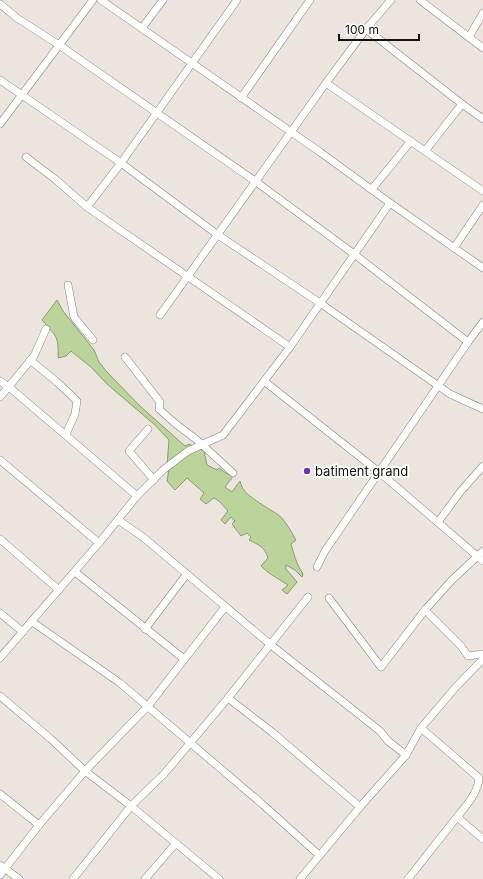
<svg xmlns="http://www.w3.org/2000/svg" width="483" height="879" font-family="Inter,sans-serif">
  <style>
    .water { fill: #bbd49c; stroke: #899a71 }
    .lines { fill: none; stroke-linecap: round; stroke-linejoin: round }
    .minor-casing { stroke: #88827a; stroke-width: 8 }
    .minor { stroke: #fff; stroke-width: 7 }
    .poi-dot { fill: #693bb3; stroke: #fff; stroke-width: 1.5 }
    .labels { text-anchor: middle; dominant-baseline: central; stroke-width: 4; stroke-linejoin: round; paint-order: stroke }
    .poi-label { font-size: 13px; fill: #14110e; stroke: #fff; text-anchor: start }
  </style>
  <rect width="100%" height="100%" fill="#ece5dd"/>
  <g class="water">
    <path d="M 57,300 L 63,311 L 94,350 L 99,362 L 106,371 L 141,407 L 185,446 L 190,444 L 192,448 L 167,465 L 169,440 L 155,425 L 107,384 L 91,367 L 71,351 L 66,356 L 58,358 C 59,336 56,336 42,320 Z"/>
    <path d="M 198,448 L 204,451 L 207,465 L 217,470 L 219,468 L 227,474 L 234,475 L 225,487 L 232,492 L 240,481 C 241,484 242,488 244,490 C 247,496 271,510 277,514 C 284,518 292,533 296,540 L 291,544 C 294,555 297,565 303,574 L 302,577 L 295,570 L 286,565 L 286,569 L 297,582 L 287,594 L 282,590 L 288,585 L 269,573 L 261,566 L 268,558 C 265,547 259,545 249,540 L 251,537 L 247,533 L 241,536 L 232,524 L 235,521 L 231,517 L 225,524 L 221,520 L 228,511 L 219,501 L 214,498 L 206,504 L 200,499 L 204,493 L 187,478 L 175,490 L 167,481 L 169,469 L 184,455 Z"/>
  </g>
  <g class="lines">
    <g class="minor-casing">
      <g id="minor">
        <polyline points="101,0 320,152 390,203 483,268"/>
        <polyline points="420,0 483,48"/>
        <polyline points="0,4 17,18 59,45 255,181 354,254 468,342"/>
        <polyline points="142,28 163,0"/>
        <polyline points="366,29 462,104 483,119"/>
        <polyline points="469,37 483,13"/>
        <polyline points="0,80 121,163 218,235 320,303 450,394 483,409"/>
        <polyline points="326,83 483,191"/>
        <polyline points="241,98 310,0"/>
        <polyline points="0,124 93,0"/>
        <polyline points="425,151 462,104"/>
        <polyline points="26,157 55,179 87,207 290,347"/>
        <polyline points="372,189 411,141"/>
        <polyline points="87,207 121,163 237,0"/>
        <polyline points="454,248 483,205"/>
        <polyline points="68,285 74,317 93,340"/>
        <polyline points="160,315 326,83 366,29 391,0"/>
        <polyline points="125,357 160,402 159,409 177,425 197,440 233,473"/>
        <polyline points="30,360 57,382 77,401 75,414 67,432"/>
        <polyline points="0,381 9,387 137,496"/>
        <polyline points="264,381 379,472 483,561"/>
        <polyline points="0,397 34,356 46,329"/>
        <polyline points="148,429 129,451 154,480"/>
        <polyline points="0,460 99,543"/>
        <polyline points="118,520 143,537 271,645 380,731 388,741 406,755"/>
        <polyline points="438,522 461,491 483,466"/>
        <polyline points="0,539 59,590"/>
        <polyline points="317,567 325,551 468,342 483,322"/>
        <polyline points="75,572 184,659"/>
        <polyline points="329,598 381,667 425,610 452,580 483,551"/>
        <polyline points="425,610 461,646 468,656 483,654"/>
        <polyline points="0,613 23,632"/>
        <polyline points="31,621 120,683 261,803 319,855"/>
        <polyline points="145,629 186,575"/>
        <polyline points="0,658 99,543 137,496 163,470 188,451 223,435 290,347 390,203"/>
        <polyline points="0,696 51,739 85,771 131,806 219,879"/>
        <polyline points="228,698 272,732 360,807"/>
        <path d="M 421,728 L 479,778 C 478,793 466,806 457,817 L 483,839"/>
        <polyline points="0,794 39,825"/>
        <polyline points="0,865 19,879"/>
        <polyline points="0,875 39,825 85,771 148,706 225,607"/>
        <polyline points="73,879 131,806 164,774 228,698 308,597"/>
        <polyline points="145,879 176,843"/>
        <polyline points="300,879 360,807 406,755 421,728 455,688 483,659"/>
        <polyline points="408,879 457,817"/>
      </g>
    </g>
    <use href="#minor" class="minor"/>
  </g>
  <circle class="poi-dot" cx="307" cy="471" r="4"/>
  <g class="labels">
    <g class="poi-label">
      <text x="315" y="471">batiment grand</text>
    </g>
  </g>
  <path d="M339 34v6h80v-6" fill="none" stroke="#14110e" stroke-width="2"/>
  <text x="345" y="34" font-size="12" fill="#14110e" stroke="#ffffff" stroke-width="3" paint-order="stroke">100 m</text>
</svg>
